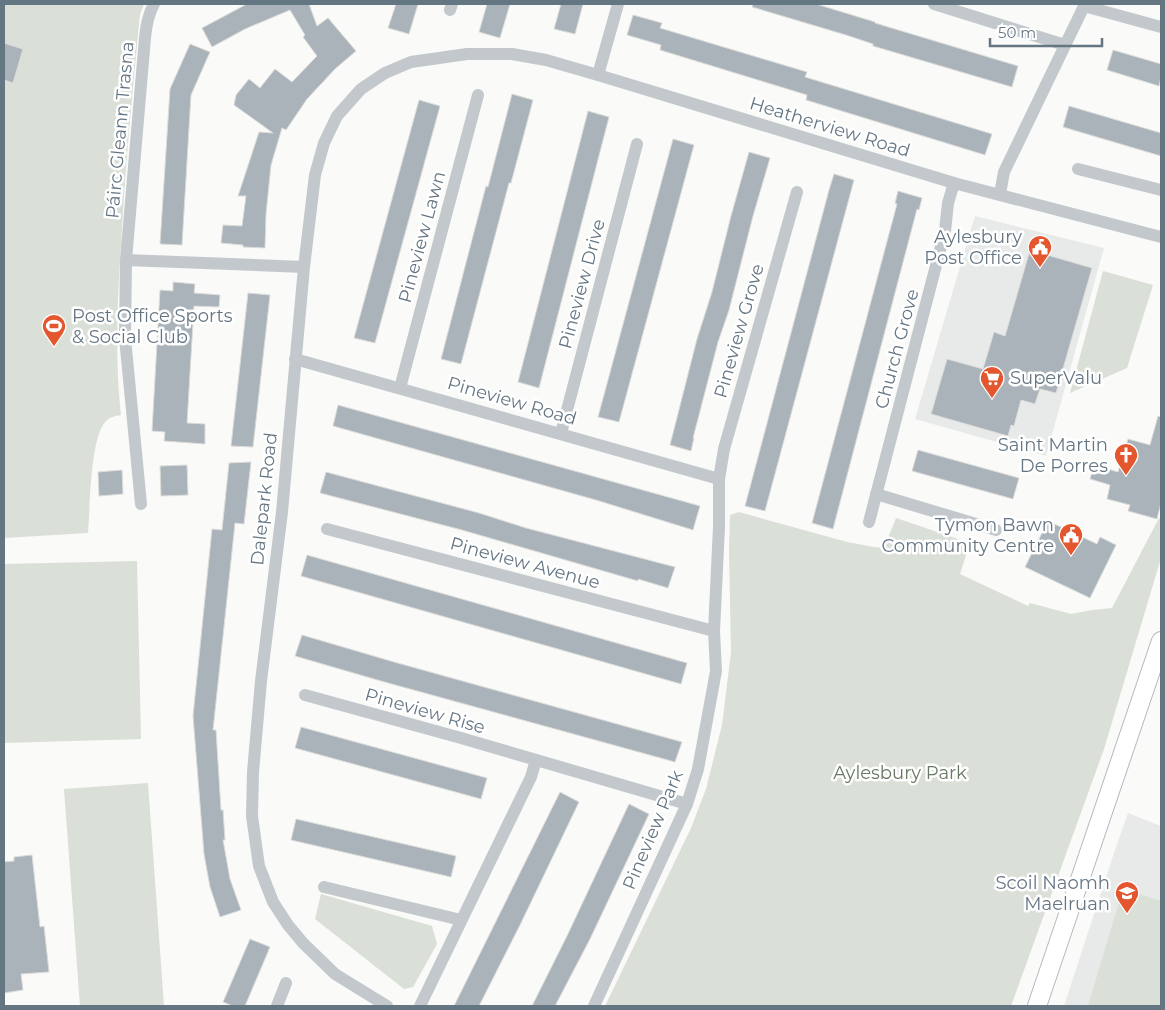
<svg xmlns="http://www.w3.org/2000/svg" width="1165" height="1010" font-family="Montserrat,sans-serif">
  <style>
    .built { fill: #e8e9e9 }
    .green { fill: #dadfd7 }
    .building { fill: #aab3b9; stroke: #dcdcda }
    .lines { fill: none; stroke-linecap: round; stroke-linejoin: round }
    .secondary-casing { stroke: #b3babf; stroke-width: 20 }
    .street { stroke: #c3c8cc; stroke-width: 12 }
    .secondary { stroke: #fff; stroke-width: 18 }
    .labels { text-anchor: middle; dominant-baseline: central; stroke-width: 5; stroke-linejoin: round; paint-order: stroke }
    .street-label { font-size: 18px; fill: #657683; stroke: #fff }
    .poi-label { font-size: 18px; fill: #657683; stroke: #fff; text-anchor: end }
    .park-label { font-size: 18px; fill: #687a64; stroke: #fff }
  </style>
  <rect width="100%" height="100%" fill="#fafaf8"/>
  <g class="built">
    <polygon points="975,216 1104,248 1046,456 915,419"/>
    <polygon points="1128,813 1161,826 1161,1006 1064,1006 1115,850"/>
  </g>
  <g class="green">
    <path d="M 4,4 L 144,4 L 140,14 C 133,86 126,158 122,229 C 118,291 114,353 121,415 C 115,416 110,417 106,421 C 90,437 90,508 88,533 L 4,538 Z"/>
    <polygon points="1103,271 1153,285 1127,368 1070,393"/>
    <polygon points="739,512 847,542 874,547 884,548 896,518 970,543 960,574 1028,606 1030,603 1071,614 1092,610 1112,608 1159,518 1161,519 1161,558 1104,749 1011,1006 605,1006 691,828 706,789 722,725 731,652 729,551 730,515"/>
    <polygon points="137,561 141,739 4,743 4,564"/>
    <polygon points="148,783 164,1006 80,1006 64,789"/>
    <polygon points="1123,889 1161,901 1161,1006 1088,1006"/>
    <polygon points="321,894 432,926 437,944 413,987 404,989 315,919"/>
  </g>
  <g class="building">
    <polygon points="247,4 309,4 317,26 328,18 356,51 335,69 307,99 286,130 282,128 271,165 266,214 265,248 243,247 243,245 221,243 223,225 242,226 246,196 238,196 259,132 273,133 234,105 236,95 249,79 260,88 275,69 292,82 317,56 303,37 305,35 290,10 245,29 212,47 202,28"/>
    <polygon points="396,4 418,4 409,34 388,28"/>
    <polygon points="487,4 510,4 500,38 479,32"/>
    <polygon points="561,4 583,4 575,34 554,29"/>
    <polygon points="753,4 816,4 875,22 875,23 1018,66 1012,87 873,46 873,44 846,35 752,7"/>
    <polygon points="633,15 662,23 660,28 807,72 805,77 992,134 985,155 806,100 807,95 660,50 661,45 627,35"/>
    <polygon points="4,43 23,49 13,83 4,80"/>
    <polygon points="190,44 210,52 191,95 182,245 160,244 170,89"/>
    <polygon points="1113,50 1161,64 1161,77 1159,86 1107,70"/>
    <polygon points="512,94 533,100 511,183 509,183 461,364 441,359 486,186 488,187"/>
    <polygon points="419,100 440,106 375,343 354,338"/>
    <polygon points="1069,106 1161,133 1161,156 1063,127"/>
    <polygon points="588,111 609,117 539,388 518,382"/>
    <polygon points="673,139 694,145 619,422 598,417"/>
    <polygon points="749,152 770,158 753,216 729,310 718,342 693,438 694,438 691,451 670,445 697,339 712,292 731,216"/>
    <polygon points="834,174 854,180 765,511 745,506 829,190"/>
    <polygon points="898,191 922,198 919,210 917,209 833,529 812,523 897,204 895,203"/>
    <polygon points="1030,250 1092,268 1056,393 1040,389 1035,404 1021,400 1014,426 1011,425 1008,436 931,414 947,359 983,369 994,332 1005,336"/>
    <polygon points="173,282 195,284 194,293 220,295 219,307 194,306 187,423 205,424 205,444 164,441 165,432 152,431 160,290 173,291"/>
    <polygon points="248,293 270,295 253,447 231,446"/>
    <polygon points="338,405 700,506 693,530 596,500 333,426"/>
    <polygon points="1158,416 1161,417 1161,503 1157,519 1128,511 1130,505 1107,499 1110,485 1090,479 1094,465 1118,472 1128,439 1150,445"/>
    <polygon points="918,450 1019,478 1013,499 912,471"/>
    <polygon points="251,462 244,524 235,523 213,730 216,730 221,810 223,810 225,840 223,840 230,879 241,910 220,917 210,887 204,854 193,716 212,529 222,530 229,463"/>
    <polygon points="187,465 188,495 161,496 160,466"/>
    <polygon points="122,470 123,494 99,496 98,472"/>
    <polygon points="326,472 479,513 526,528 675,567 668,588 638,579 638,581 462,530 320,493"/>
    <polygon points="1048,521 1097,544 1100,537 1116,545 1090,598 1025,567"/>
    <polygon points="307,555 687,663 681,684 301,576"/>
    <polygon points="302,635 394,662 682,742 675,762 381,681 295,656"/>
    <polygon points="301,727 487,778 481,799 295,748"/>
    <polygon points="560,792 579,802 520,925 479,1006 454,1006"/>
    <polygon points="629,804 649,814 590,939 555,1006 532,1006 567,936"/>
    <polygon points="296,819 456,856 451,877 291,840"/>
    <polygon points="32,855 40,927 44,926 49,972 21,974 23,990 4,993 4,862 14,861 14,857"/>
    <polygon points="250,939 270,947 245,1006 233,1006 223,1002"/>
  </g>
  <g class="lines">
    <g class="secondary-casing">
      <polyline id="secondary" points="1037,1006 1161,641"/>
    </g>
    <g class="street">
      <polyline points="934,4 1065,45"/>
      <polyline points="1084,6 1161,27"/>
      <polyline points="450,10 452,4"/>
      <polyline points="598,75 618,4"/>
      <polyline points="1078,169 1161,190"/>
      <polyline points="1000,194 1004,172 1085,4"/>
      <polyline points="126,260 304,267"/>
      <polyline points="295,359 719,479"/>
      <polyline points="400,388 478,95"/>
      <polyline points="561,433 637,144"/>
      <polyline points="876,494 996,530"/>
      <path d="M 141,504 L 125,338 L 126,260 L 145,38 C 146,26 148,15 154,4"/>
      <polyline points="869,522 945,231 948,203 954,183"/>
      <polyline points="327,529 714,631"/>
      <polyline points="305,695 461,738 687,804"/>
      <polyline points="324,887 461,920"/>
      <polyline points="277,1006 286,983"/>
      <polyline points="387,1006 335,974 303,943 288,925 273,902 259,866 252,816 253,772 261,681 282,512 304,267 315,175 324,143 337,116 361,89 385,73 411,62 467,54 512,54 546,60 598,75 954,183 1161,237"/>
      <polyline points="420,1006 531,777 536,760"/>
      <polyline points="594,1006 687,804 698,769 716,671 714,631 719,527 719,479 724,449 797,192"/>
    </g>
    <use href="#secondary" class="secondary"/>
  </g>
  <defs>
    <g id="civic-pin" transform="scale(1.25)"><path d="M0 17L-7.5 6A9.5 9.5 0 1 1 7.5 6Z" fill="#e4572e" stroke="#fff"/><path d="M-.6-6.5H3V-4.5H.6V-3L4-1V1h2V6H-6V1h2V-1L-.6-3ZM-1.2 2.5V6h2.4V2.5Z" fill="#fff"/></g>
    <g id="stadium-pin" transform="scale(1.25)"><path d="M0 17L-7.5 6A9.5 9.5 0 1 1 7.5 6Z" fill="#e4572e" stroke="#fff"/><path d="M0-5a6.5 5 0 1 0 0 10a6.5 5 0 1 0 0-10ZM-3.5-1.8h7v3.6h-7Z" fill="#fff"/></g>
    <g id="supermarket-pin" transform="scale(1.25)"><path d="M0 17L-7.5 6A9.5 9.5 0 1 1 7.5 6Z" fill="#e4572e" stroke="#fff"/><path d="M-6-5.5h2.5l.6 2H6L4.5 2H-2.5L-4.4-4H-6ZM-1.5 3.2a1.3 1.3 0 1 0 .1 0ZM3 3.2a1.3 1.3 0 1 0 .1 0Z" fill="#fff"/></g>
    <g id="church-pin" transform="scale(1.25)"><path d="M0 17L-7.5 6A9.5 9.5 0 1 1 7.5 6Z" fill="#e4572e" stroke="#fff"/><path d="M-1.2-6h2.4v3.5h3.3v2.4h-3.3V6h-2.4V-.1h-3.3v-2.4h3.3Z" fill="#fff"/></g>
    <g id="school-pin" transform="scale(1.25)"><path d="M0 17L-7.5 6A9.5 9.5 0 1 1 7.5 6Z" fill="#e4572e" stroke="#fff"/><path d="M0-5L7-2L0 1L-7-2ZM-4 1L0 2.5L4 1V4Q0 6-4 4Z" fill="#fff"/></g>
  </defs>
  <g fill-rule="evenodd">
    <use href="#civic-pin" x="1040" y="247"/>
    <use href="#stadium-pin" x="54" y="326"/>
    <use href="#supermarket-pin" x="992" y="378"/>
    <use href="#church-pin" x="1126" y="455"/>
    <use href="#civic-pin" x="1071" y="535"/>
    <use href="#school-pin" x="1127" y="893"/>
  </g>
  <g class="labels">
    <g class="street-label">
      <text transform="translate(830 127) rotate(17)">Heatherview Road</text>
      <text transform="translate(120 130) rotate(-85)">Páirc Gleann Trasna</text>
      <text transform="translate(422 237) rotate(-75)">Pineview Lawn</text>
      <text transform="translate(582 284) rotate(-75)">Pineview Drive</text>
      <text transform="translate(739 331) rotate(-74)">Pineview Grove</text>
      <text transform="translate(897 349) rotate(-75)">Church Grove</text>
      <text transform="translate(512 401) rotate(16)">Pineview Road</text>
      <text transform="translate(264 499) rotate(-84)">Dalepark Road</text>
      <text transform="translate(525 563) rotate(15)">Pineview Avenue</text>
      <text transform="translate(425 711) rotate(16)">Pineview Rise</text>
      <text transform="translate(653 830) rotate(-67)">Pineview Park</text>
    </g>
    <g class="poi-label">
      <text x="1022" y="237">Aylesbury<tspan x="1022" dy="21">Post Office</tspan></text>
      <text x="72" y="316" text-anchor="start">Post Office Sports<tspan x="72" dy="21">&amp; Social Club</tspan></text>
      <text x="1010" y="378" text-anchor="start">SuperValu</text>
      <text x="1108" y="445">Saint Martin<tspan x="1108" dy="21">De Porres</tspan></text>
      <text x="1054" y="525">Tymon Bawn<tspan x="1054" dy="21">Community Centre</tspan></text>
      <text x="1110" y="883">Scoil Naomh<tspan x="1110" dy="21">Maelruan</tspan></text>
    </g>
    <g class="park-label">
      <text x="900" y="773">Aylesbury Park</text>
    </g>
  </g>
  <rect width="1165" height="1010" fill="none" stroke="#657683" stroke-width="10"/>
  <path d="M990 38v8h112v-8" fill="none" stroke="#657683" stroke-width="2.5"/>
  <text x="998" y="38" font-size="15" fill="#657683" stroke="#ffffff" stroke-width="4" paint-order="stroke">50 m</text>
</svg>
